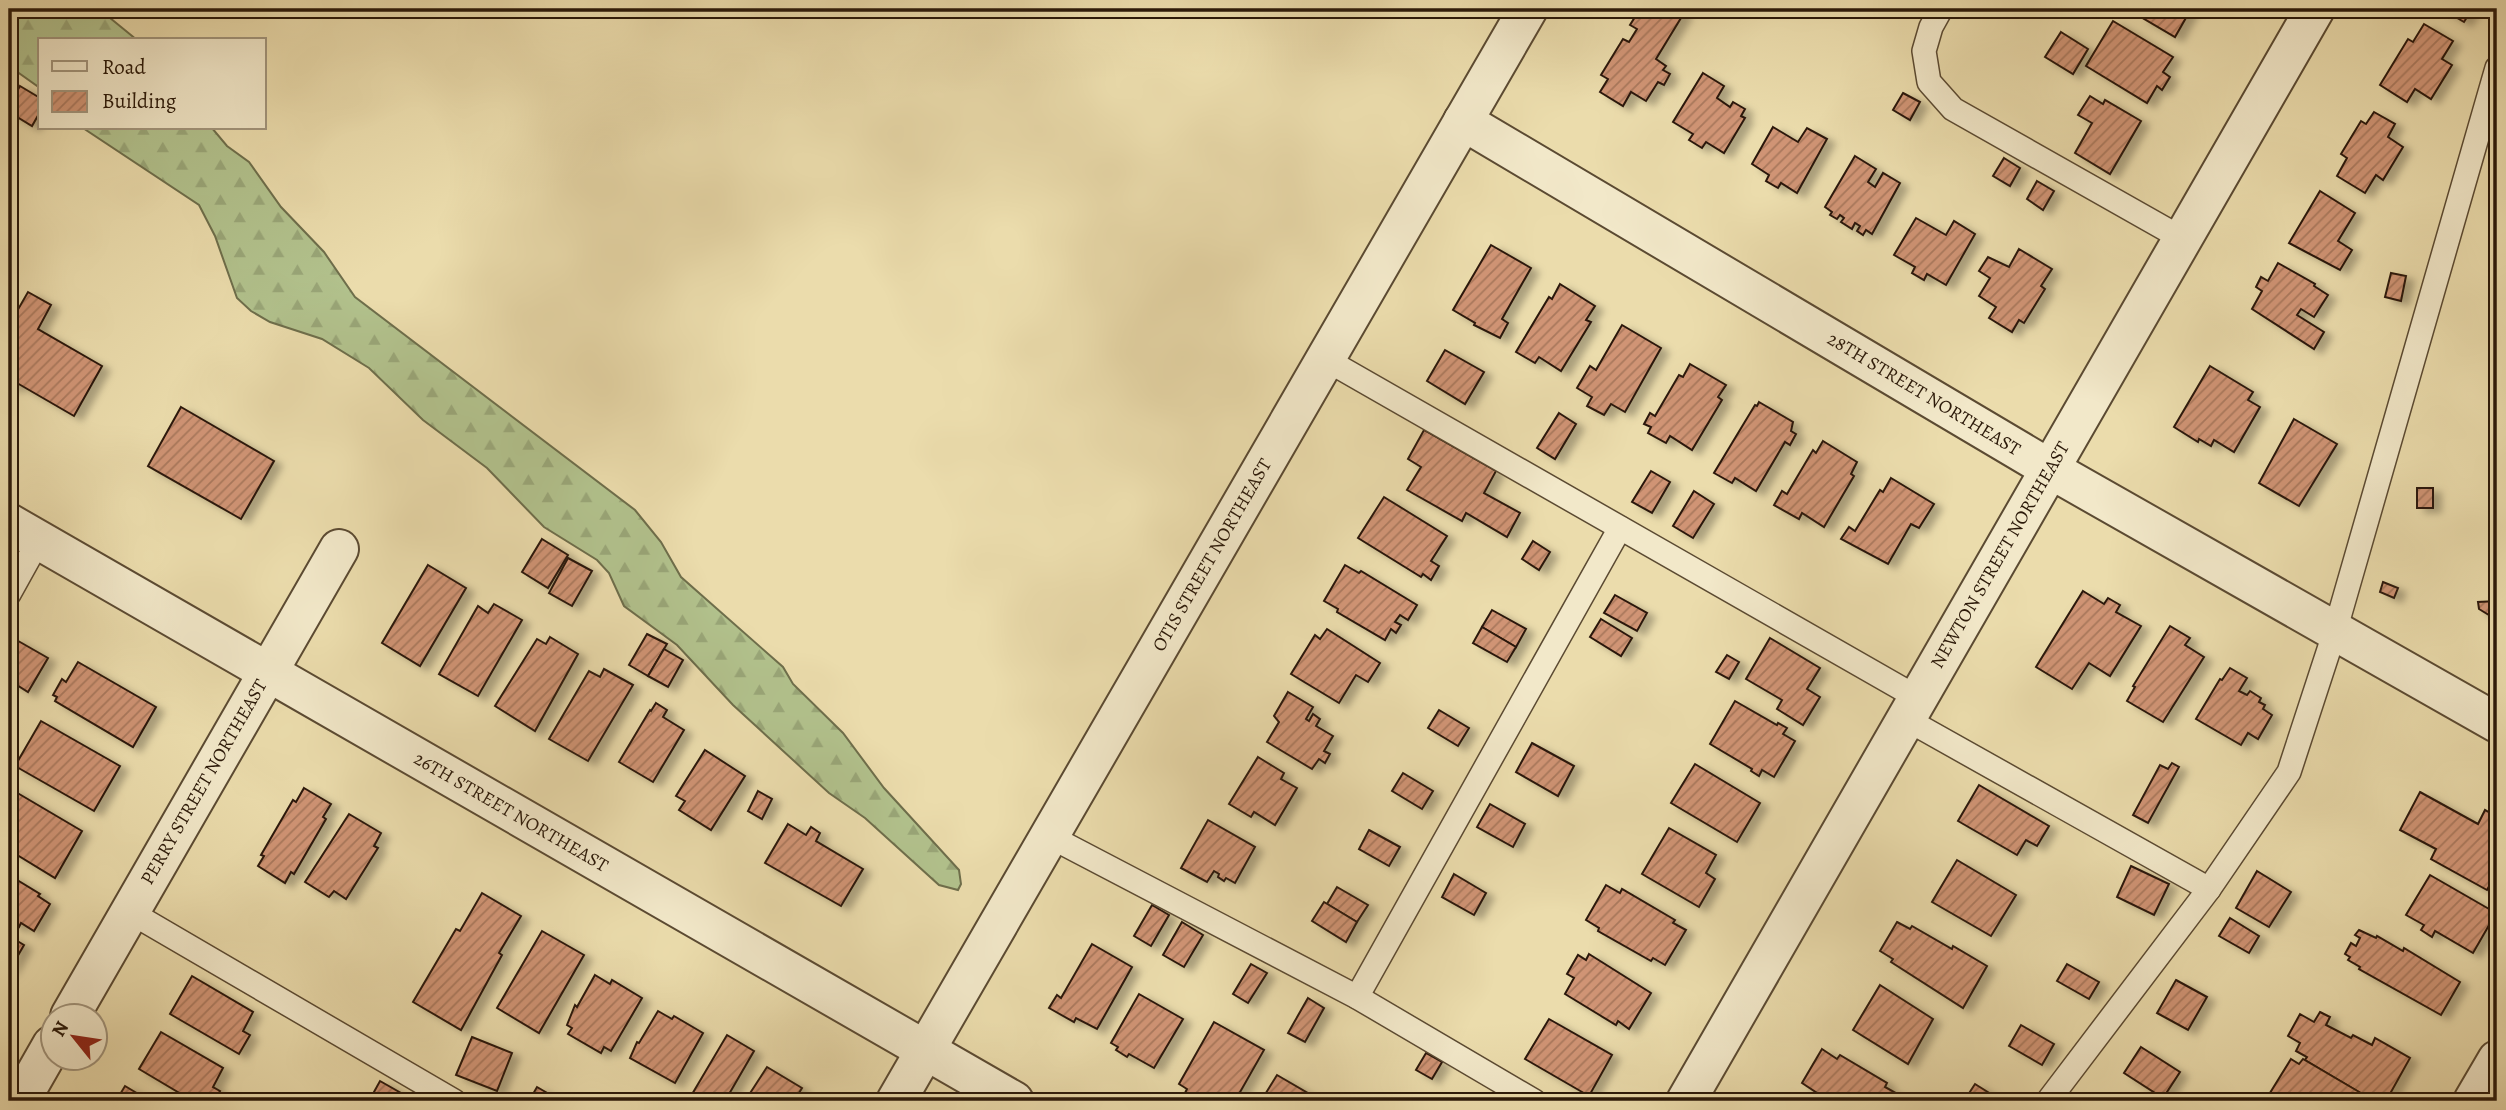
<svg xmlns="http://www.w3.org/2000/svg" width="2506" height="1110" font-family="Alegreya,serif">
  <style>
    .forest { fill: url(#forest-firs); stroke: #6e6e4b; stroke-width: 2 }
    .building { fill: url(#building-hatch); stroke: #2b1909; stroke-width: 2; filter: url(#shadow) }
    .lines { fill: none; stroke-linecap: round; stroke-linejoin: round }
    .service-casing { stroke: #5b4a32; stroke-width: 26 }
    .minor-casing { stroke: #5b4a32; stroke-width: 42 }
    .service { stroke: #f2e8c9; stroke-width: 23 }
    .minor { stroke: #f2e8c9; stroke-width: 38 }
    .labels { text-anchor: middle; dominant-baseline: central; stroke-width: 7; stroke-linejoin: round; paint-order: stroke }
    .street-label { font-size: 19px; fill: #2b1909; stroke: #f2e8c9 }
  </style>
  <defs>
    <pattern id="forest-firs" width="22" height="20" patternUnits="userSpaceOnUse" patternTransform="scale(1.75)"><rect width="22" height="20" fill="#b2c28d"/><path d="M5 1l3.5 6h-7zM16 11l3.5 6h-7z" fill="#99a678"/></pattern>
    <pattern id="building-hatch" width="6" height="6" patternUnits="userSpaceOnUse" patternTransform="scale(1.75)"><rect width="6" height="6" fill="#d09474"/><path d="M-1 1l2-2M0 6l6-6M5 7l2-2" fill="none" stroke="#a9785d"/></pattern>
    <filter id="shadow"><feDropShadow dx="8" dy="4.5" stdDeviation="3.5" flood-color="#0004"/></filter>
  </defs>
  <rect width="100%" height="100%" fill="#ebdcac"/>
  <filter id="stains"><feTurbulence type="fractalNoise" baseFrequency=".00286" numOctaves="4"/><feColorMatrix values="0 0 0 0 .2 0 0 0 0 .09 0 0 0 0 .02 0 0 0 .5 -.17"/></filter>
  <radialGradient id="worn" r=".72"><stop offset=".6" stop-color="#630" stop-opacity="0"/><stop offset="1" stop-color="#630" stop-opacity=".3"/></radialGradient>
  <g class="forest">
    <polygon points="9,9 99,9 137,40 40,40 40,88 9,66"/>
    <polygon points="83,128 212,128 227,146 249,162 281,207 324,252 355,297 635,510 661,542 681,577 783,667 793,684 843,733 884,788 959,870 961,884 958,890 939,885 865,818 829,793 733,705 677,645 624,606 609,573 597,560 544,527 487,468 423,420 369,368 322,339 270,322 251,311 237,298 215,236 199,205"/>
  </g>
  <g class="building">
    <polygon points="1640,9 1678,9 1684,13 1656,59 1666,66 1663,70 1670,74 1664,85 1658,82 1646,101 1631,92 1623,106 1600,92 1608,79 1601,75 1623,39 1629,42 1637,29 1630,25"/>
    <polygon points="2145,9 2191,9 2175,37 2141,17"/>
    <polygon points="2442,9 2472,9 2464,22"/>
    <polygon points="2113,21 2173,57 2163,72 2170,77 2162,90 2157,86 2147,103 2086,66"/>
    <polygon points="2424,24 2453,41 2442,59 2452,65 2431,99 2415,89 2407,102 2380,85 2408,39 2413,42"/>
    <polygon points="2061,32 2088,49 2073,74 2045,57"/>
    <polygon points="1703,73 1724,86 1717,98 1730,107 1733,102 1745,109 1741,116 1745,118 1724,153 1706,142 1702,148 1689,140 1693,134 1673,122"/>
    <polygon points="20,86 40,98 40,112 32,126 9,112 9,105"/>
    <polygon points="1903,93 1920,102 1910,120 1893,110"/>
    <polygon points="2090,96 2103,104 2105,100 2141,121 2110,174 2075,153 2092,123 2078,115"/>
    <polygon points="2374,112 2395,124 2388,137 2403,147 2383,180 2376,175 2365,193 2337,176 2347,158 2341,154 2361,121 2366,124"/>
    <polygon points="1773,127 1798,142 1807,128 1827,139 1797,193 1781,183 1778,188 1766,181 1769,175 1752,164"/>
    <polygon points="1855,156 1876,169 1868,182 1875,187 1883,173 1900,183 1872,234 1866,230 1863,235 1857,231 1860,226 1855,223 1852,229 1841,222 1844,218 1840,215 1837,219 1830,215 1832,212 1825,207"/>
    <polygon points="2004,158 2020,168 2010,186 1993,176"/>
    <polygon points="2037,181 2054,191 2043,210 2027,199"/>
    <polygon points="2320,191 2355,213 2338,241 2352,250 2340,270 2289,243"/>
    <polygon points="1916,218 1946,235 1954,221 1975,234 1946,285 1927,274 1924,280 1912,273 1915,267 1894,255"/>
    <polygon points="1491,245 1531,268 1502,319 1508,323 1500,338 1474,325 1475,323 1453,310"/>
    <polygon points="2019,249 2052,269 2041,286 2045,289 2024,323 2019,320 2012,332 1989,318 1996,307 1979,296 1990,278 1979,271 1988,257 2009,267"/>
    <polygon points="2278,263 2315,284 2314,286 2328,295 2314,317 2301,309 2297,315 2324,332 2314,349 2252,309 2262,291 2256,287 2261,277 2268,281"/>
    <polygon points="2391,273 2406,276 2401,301 2385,297"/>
    <polygon points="1560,284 1595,306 1586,320 1591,322 1561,371 1539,357 1535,363 1516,352 1549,297 1552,299"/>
    <polygon points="28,292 51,305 38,329 102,366 74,416 17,383 14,388 9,385 9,309 16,313"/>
    <polygon points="1622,325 1661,348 1625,412 1611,404 1604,415 1587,406 1592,397 1577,388 1590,366 1596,370"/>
    <polygon points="1445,350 1484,372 1465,404 1427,381"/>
    <polygon points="1690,364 1726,385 1718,397 1722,400 1692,450 1670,436 1666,443 1648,433 1651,427 1644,424 1650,413 1655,416 1679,375 1683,377"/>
    <polygon points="2210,366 2253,392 2248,400 2260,407 2234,452 2214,440 2211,446 2199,439 2198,442 2174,427"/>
    <polygon points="1759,402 1793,422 1791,431 1796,434 1790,445 1785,442 1756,491 1735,478 1732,483 1714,473 1755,405 1757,406"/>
    <polygon points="181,407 274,461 241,519 148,466"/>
    <polygon points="1559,413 1576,424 1555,459 1537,448"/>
    <polygon points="2294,419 2337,444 2299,506 2259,483"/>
    <polygon points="1424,430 1496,471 1484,493 1520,513 1507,537 1466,513 1462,521 1407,490 1421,467 1408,459"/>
    <polygon points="1823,441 1857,462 1851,474 1854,476 1824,527 1802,513 1799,519 1774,505 1782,491 1787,494 1813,450 1816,453"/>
    <polygon points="1651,471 1670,482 1652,513 1632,502"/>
    <polygon points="1891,478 1934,504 1919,528 1911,524 1888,564 1841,539 1849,527 1855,531 1880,490 1883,492"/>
    <rect x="2417" y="488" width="16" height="20"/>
    <polygon points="1694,491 1714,504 1693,538 1673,526"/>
    <polygon points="1384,497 1447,536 1431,561 1439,566 1431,580 1423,574 1421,577 1358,538"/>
    <polygon points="542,539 568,555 548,588 522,572"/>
    <polygon points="1533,541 1550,552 1539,570 1522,559"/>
    <polygon points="568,558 592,571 572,606 549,593"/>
    <polygon points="428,565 466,588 420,666 382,643"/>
    <polygon points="1345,565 1359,573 1361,571 1417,605 1408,620 1400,615 1395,622 1401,625 1396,633 1391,629 1385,640 1337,612 1338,609 1324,601"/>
    <polygon points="2383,582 2398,588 2394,598 2380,592"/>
    <polygon points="2083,591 2104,604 2108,598 2120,605 2116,612 2141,626 2110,676 2089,663 2072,689 2036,667"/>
    <polygon points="1615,595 1647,613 1637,631 1604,613"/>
    <polygon points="2497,601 2497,620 2479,609 2478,602"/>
    <polygon points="494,604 522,620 478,696 439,674 478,606 488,613"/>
    <polygon points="1492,610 1526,629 1516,647 1482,627"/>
    <polygon points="1601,619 1632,638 1621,656 1590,637"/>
    <polygon points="2170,626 2190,638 2185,645 2204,657 2163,722 2127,701 2135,687 2133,686"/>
    <polygon points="1482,627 1516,647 1507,662 1473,643"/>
    <polygon points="1327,629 1380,663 1368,682 1356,675 1339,703 1291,674 1315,635 1320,639"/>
    <polygon points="647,634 667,644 648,676 629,665"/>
    <polygon points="550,637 578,654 535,731 495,706 537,639 546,644"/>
    <polygon points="13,638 48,658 28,692 9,680 9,645"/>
    <polygon points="1770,638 1820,668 1807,689 1820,697 1803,725 1777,709 1782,700 1746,679"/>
    <polygon points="664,649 683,660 668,687 648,676"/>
    <polygon points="1727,655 1739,662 1729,679 1716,672"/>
    <polygon points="78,662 156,707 133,747 55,701 57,697 53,695 62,679 66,682"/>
    <polygon points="2230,668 2247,678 2239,691 2247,695 2250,691 2261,698 2259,702 2265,705 2263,709 2272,715 2258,739 2248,733 2241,745 2196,719 2220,679 2222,680"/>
    <polygon points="604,669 633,685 588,761 549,739 589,671 600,677"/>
    <polygon points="1288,692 1313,707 1306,719 1309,721 1313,714 1320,719 1316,726 1333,736 1324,751 1330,754 1325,763 1319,759 1312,769 1267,742 1279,722 1274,716"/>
    <polygon points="1735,701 1777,725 1778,723 1787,728 1783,734 1795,741 1774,777 1762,770 1759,776 1751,771 1752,769 1710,744"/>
    <polygon points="656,703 667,710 663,717 684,730 653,782 619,762 650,710 651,711"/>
    <polygon points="1439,710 1469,728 1458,746 1428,728"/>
    <polygon points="41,721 120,766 94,811 15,766"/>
    <polygon points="1532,743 1574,766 1558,796 1516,772"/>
    <polygon points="705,750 745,776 711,830 679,810 685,801 676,796"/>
    <polygon points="1258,757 1284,773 1281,779 1297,788 1275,825 1254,812 1251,817 1229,804"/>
    <polygon points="2172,763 2179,767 2148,823 2133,815 2160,765 2168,769"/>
    <polygon points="1695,764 1760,803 1737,842 1671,803"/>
    <polygon points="1403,773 1433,791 1422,809 1392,791"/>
    <polygon points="1979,785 2049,826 2037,846 2026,840 2017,855 1958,821"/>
    <polygon points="9,788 82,831 55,878 9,850"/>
    <polygon points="304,788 331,804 323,817 326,819 294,874 291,872 285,883 258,866 264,856 261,855 293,800 296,802"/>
    <polygon points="758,791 772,799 762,819 748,811"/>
    <polygon points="2420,792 2478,824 2485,810 2497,817 2497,872 2487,890 2431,859 2436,849 2400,830"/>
    <polygon points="1490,804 1525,824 1513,847 1477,827"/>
    <polygon points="349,814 381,833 374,846 378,848 346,899 334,891 329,897 305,882"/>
    <polygon points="1208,820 1255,847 1235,883 1226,878 1224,881 1218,877 1219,874 1214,871 1207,882 1181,868"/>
    <polygon points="788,824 806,835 811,827 820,833 816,841 863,869 841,906 765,863"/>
    <polygon points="1669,828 1716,855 1706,873 1715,879 1699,907 1642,874"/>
    <polygon points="1369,830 1400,847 1389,866 1359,849"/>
    <polygon points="1957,860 2016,895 1991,936 1932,902"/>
    <polygon points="2131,866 2169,884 2154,915 2117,897"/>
    <polygon points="2257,871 2291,892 2269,927 2236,908"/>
    <polygon points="1454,874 1486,893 1474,915 1442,897"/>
    <polygon points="9,875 40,894 38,896 50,904 34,931 21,923 19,927 9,921"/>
    <polygon points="2430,875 2496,913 2473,953 2435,931 2432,937 2421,930 2424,925 2406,915"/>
    <polygon points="1606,885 1620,893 1622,889 1675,920 1673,923 1686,930 1665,965 1653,958 1651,961 1598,931 1599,928 1586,920"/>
    <polygon points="1337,887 1368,905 1357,922 1327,904"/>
    <polygon points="482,893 521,916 499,953 502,955 461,1030 413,1002 456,929 460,931"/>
    <polygon points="1324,902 1357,922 1346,942 1312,921"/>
    <polygon points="1152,905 1169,915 1151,946 1134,936"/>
    <polygon points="2230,918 2259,936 2249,953 2219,936"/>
    <polygon points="1182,922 1203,935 1184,967 1163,955"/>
    <polygon points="1897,922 1910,929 1912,926 1952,949 1953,946 1987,966 1963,1008 1891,962 1893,959 1880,951"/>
    <polygon points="2359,930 2376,938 2377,936 2403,951 2404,948 2460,982 2441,1015 2359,969 2360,967 2348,960 2350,957 2345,954 2351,943 2356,946 2360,938 2355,935"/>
    <polygon points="542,931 584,955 539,1033 497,1008"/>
    <polygon points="9,936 24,945 9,971"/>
    <polygon points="1092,944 1132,967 1097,1029 1076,1018 1074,1022 1049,1008 1057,995 1061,998"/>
    <polygon points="1589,954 1651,993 1629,1029 1618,1021 1616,1025 1565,994 1574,978 1567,974 1578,955 1586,960"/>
    <polygon points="1251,964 1267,973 1248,1003 1233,994"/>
    <polygon points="2067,964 2099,982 2089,999 2057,981"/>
    <polygon points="595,975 610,984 612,980 642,998 611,1051 604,1047 601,1053 568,1034 572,1028 567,1025 575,1005 577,1007"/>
    <polygon points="192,976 253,1012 243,1031 250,1035 239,1054 170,1014"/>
    <polygon points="2176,980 2207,997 2188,1030 2157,1013"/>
    <polygon points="1880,985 1933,1019 1908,1064 1853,1030"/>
    <polygon points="1139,994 1183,1019 1154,1068 1129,1054 1127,1057 1116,1050 1118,1047 1111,1043"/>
    <polygon points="1308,998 1324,1008 1305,1042 1288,1033"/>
    <polygon points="658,1011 672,1019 674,1016 703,1033 675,1083 630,1058 637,1042 639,1043"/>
    <polygon points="2320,1012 2330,1017 2326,1025 2351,1038 2353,1035 2372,1045 2375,1038 2410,1058 2386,1101 2374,1101 2305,1060 2307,1057 2296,1051 2300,1043 2288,1036 2300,1014 2314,1022"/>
    <polygon points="1549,1019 1612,1055 1589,1096 1525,1059"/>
    <polygon points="1214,1022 1264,1050 1235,1101 1209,1101 1198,1096 1196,1099 1185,1093 1187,1089 1179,1084"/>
    <polygon points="2021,1025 2054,1044 2042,1065 2009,1046"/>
    <polygon points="161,1032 223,1068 213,1087 220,1091 214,1101 193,1101 139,1069"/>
    <polygon points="727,1035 754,1051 725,1101 688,1101"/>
    <polygon points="472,1037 512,1053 497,1091 456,1075"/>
    <polygon points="2141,1047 2180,1072 2163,1098 2124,1073"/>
    <polygon points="1822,1049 1837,1059 1840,1055 1887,1083 1885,1087 1896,1093 1891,1101 1825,1101 1815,1095 1817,1093 1802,1083"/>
    <polygon points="1426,1053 1442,1062 1432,1079 1416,1070"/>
    <polygon points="2291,1059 2299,1064 2303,1059 2366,1096 2363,1101 2265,1101"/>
    <polygon points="767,1067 802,1088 794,1101 745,1101"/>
    <polygon points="1277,1075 1318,1099 1317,1101 1261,1101"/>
    <polygon points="380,1081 415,1101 369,1101"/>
    <polygon points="1975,1084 2002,1101 1964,1101"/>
    <polygon points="125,1086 150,1101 116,1101"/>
    <polygon points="537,1087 561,1101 529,1101"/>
  </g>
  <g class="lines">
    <g class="service-casing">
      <g id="service">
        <polyline points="1941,9 1931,27 1924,51 1929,82 1953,109 2183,239"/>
        <polyline points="1325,359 1918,698"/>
        <polyline points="9,594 39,540"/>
        <polyline points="1906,719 2209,889"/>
        <polyline points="1049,836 1357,997 1534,1101"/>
        <polyline points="130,912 454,1101"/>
        <polyline points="1357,997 1620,528"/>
        <polyline points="2048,1101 2209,889 2289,772 2335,631 2497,68"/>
      </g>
    </g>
    <g class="minor-casing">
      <g id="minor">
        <polyline points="1463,121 2050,469 2497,723"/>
        <polyline points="9,523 1014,1101"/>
        <polyline points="70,1016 339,549"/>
        <polyline points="20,1101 52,1045"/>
        <polyline points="896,1101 1528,9"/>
        <polyline points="1686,1101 2315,9"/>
        <polyline points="2473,1101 2497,1060"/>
      </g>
    </g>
    <use href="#service" class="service"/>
    <use href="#minor" class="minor"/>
  </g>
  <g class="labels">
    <g class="street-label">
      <text transform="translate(1924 394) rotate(31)">28TH STREET NORTHEAST</text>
      <text transform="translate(1212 555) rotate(-60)">OTIS STREET NORTHEAST</text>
      <text transform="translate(2000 555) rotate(-60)">NEWTON STREET NORTHEAST</text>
      <text transform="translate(204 782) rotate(-60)">PERRY STREET NORTHEAST</text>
      <text transform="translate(511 812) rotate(30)">26TH STREET NORTHEAST</text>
    </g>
  </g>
  <rect width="2506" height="1110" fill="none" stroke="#ebdcac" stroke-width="35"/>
  <rect x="10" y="10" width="2485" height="1089" fill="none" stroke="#2b1909" stroke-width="3.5"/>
  <rect x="18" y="18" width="2471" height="1075" fill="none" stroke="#2b1909" stroke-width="2"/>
  <rect x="38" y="38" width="228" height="91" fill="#f2e8c9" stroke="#a2957c" stroke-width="2"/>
  <rect x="52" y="61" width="35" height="10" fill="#f2e8c9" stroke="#a2957c" stroke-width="2"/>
  <text x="102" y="74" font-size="21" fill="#2b1909">Road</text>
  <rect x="52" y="91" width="35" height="21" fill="url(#building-hatch)" stroke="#a2957c" stroke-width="2"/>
  <text x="102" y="108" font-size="21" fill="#2b1909">Building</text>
  <g transform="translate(74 1037) rotate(300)"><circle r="33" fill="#f2e8c9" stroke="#a2957c" stroke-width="2"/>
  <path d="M0-5L12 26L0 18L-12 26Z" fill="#8f2418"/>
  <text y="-10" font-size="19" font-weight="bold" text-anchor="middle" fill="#2b1909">N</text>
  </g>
  <rect width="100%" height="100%" filter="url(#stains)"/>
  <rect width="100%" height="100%" fill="url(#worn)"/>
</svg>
